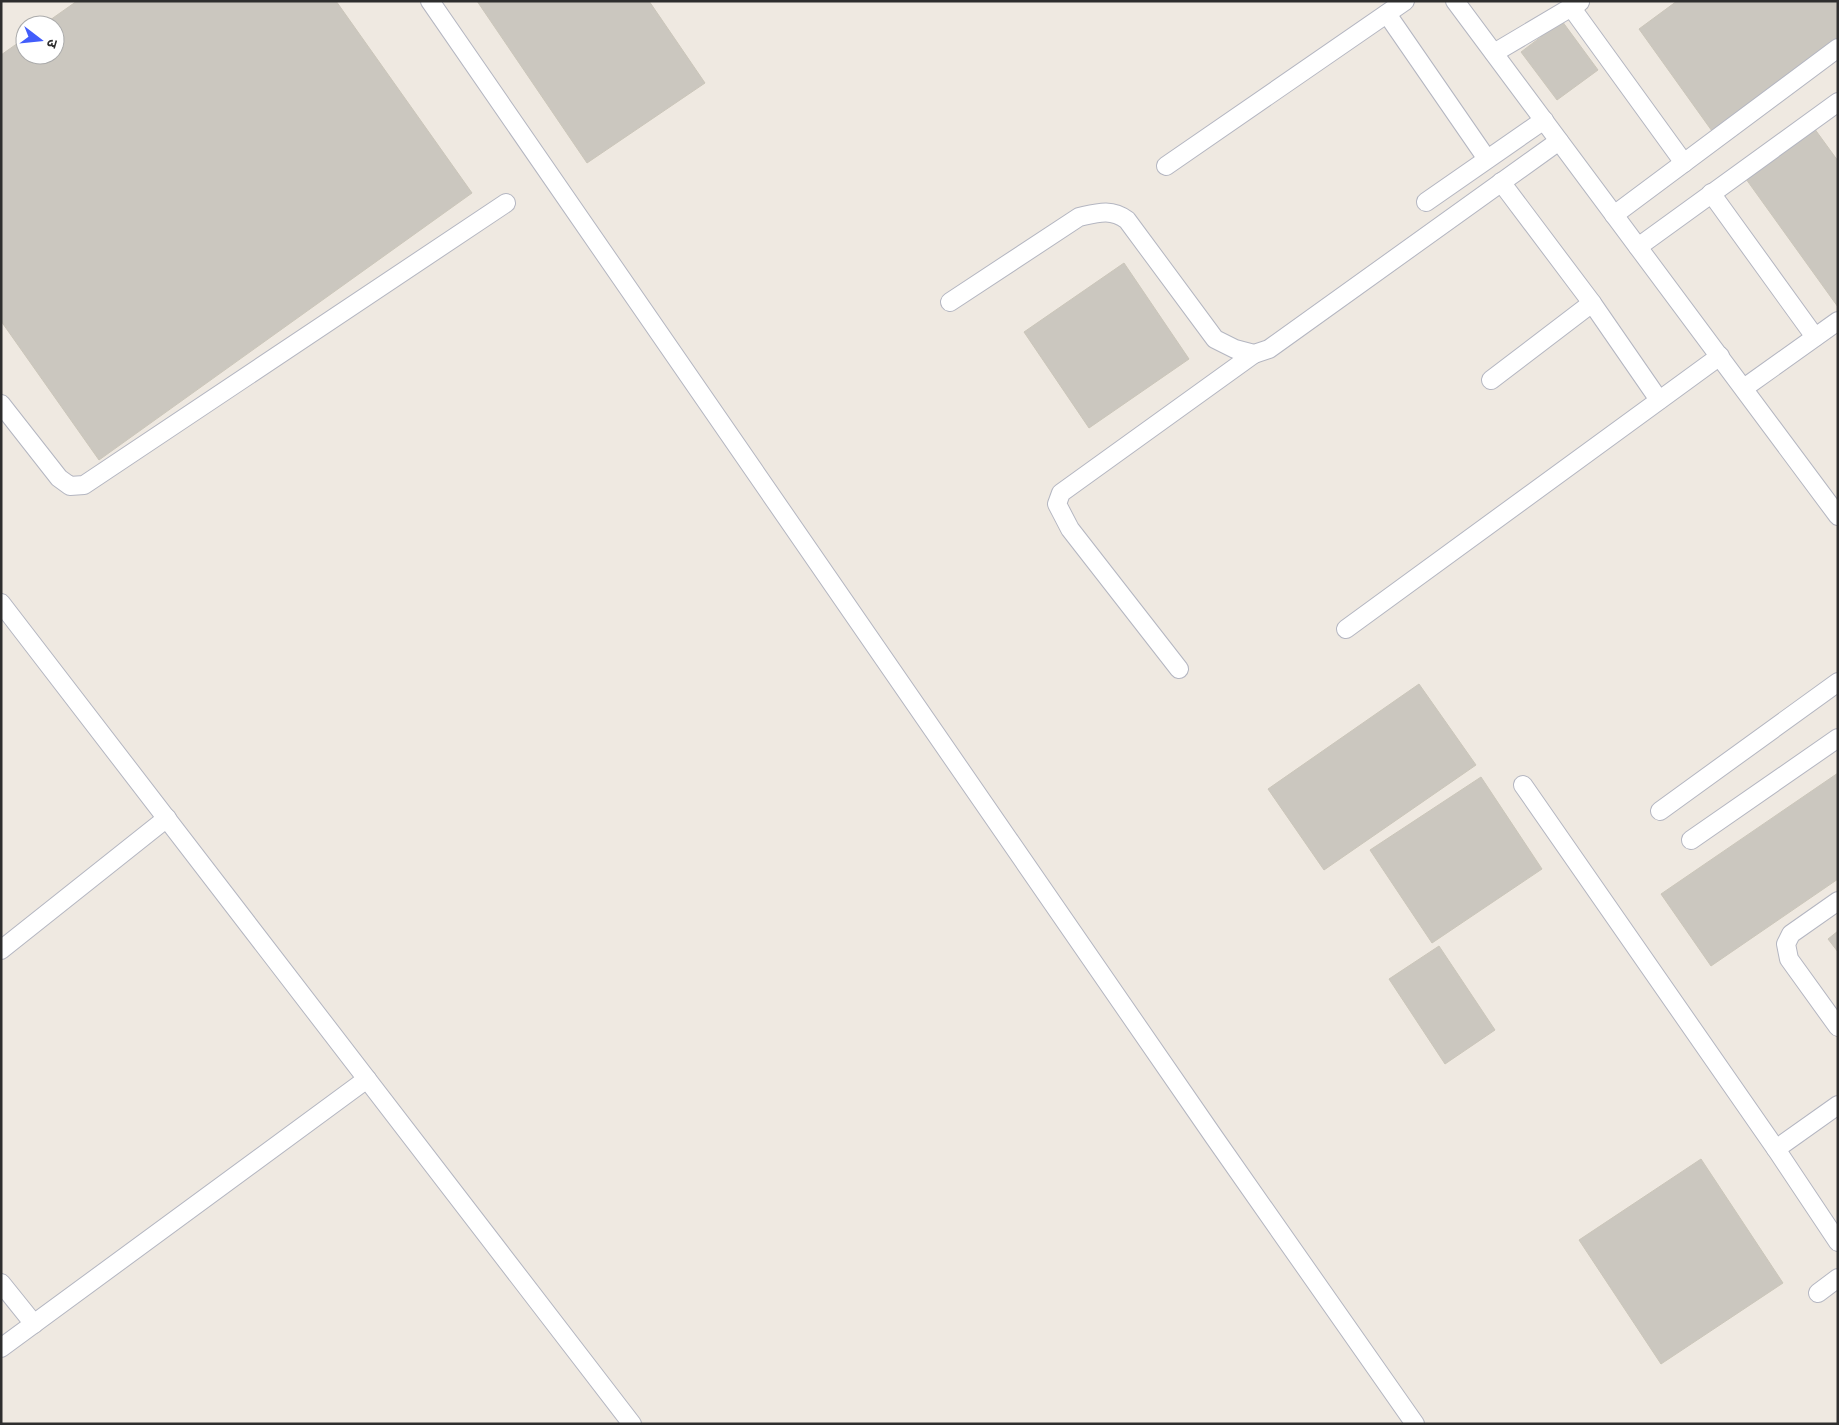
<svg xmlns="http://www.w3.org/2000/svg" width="1839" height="1425" font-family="'Roboto Condensed','Noto Sans Devanagari',sans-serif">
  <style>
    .building { fill: #cbc7bf; stroke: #cbc6ba }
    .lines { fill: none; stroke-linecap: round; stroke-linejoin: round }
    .service-casing { stroke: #b4b6c1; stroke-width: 20 }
    .service { stroke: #fff; stroke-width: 18 }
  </style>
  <rect width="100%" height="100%" fill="#efe9e1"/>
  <g class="building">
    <polygon points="77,1 336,1 472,193 99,460 1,321 1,55 25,38 25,55 55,55 55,25 43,25"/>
    <polygon points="477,1 649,1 705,83 587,163"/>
    <polygon points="1677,1 1838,1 1838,40 1712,131 1639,29"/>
    <polygon points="1562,21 1598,70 1557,100 1521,52"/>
    <polygon points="1814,128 1838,161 1838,307 1746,179"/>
    <polygon points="1124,263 1189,359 1089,428 1024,332"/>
    <polygon points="1419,684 1476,765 1324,870 1268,789"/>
    <polygon points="1838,773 1838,879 1711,966 1661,894"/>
    <polygon points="1481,777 1542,869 1432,943 1370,850"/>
    <polygon points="1838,931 1838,952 1828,939"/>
    <polygon points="1439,946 1495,1030 1445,1064 1389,979"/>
    <polygon points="1701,1159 1783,1283 1661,1364 1579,1240"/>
  </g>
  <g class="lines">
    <g class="service-casing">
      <g id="service">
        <polyline points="430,1 1214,1137 1415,1424"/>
        <polyline points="1455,1 1838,516"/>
        <polyline points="1571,7 1684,163"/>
        <polyline points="1387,14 1487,159"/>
        <polyline points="1494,53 1580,2"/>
        <polyline points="1166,166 1405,1"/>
        <polyline points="1501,182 1592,303 1659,400"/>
        <polyline points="1711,193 1815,337"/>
        <polyline points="1426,202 1544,120"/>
        <polyline points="1614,215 1838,48"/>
        <polyline points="1638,247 1838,102"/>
        <path d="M 950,302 L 1079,217 C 1097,213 1111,208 1127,220 L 1215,339 L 1235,349 L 1254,354 L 1269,349 L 1559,141"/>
        <polyline points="1491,380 1592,303"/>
        <polyline points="1744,388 1838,321"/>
        <polyline points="1,404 59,478 70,486 84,485 506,203"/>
        <polyline points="1,603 632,1424"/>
        <polyline points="1346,629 1720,356"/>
        <polyline points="1179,669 1070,529 1057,504 1061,493 1254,354"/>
        <polyline points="1523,785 1776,1149 1838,1105"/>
        <polyline points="1660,811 1838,682"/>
        <polyline points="1691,840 1838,738"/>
        <polyline points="1838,901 1791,934 1786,944 1789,959 1838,1027"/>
        <polyline points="1,950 167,818"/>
        <polyline points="1776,1149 1838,1242"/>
        <polyline points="1,1283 34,1324"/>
        <polyline points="1818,1293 1838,1278"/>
        <polyline points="1,1348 367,1079"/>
      </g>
    </g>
    <use href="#service" class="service"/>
  </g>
  <rect width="1839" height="1425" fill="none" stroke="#2e2e2e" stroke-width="5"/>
  <g transform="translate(40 40) rotate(106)"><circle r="24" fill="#ffffff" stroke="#ababab"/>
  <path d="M0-4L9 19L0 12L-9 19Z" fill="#425dfb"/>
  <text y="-8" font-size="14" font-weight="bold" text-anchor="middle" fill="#2e2e2e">उ</text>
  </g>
</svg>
